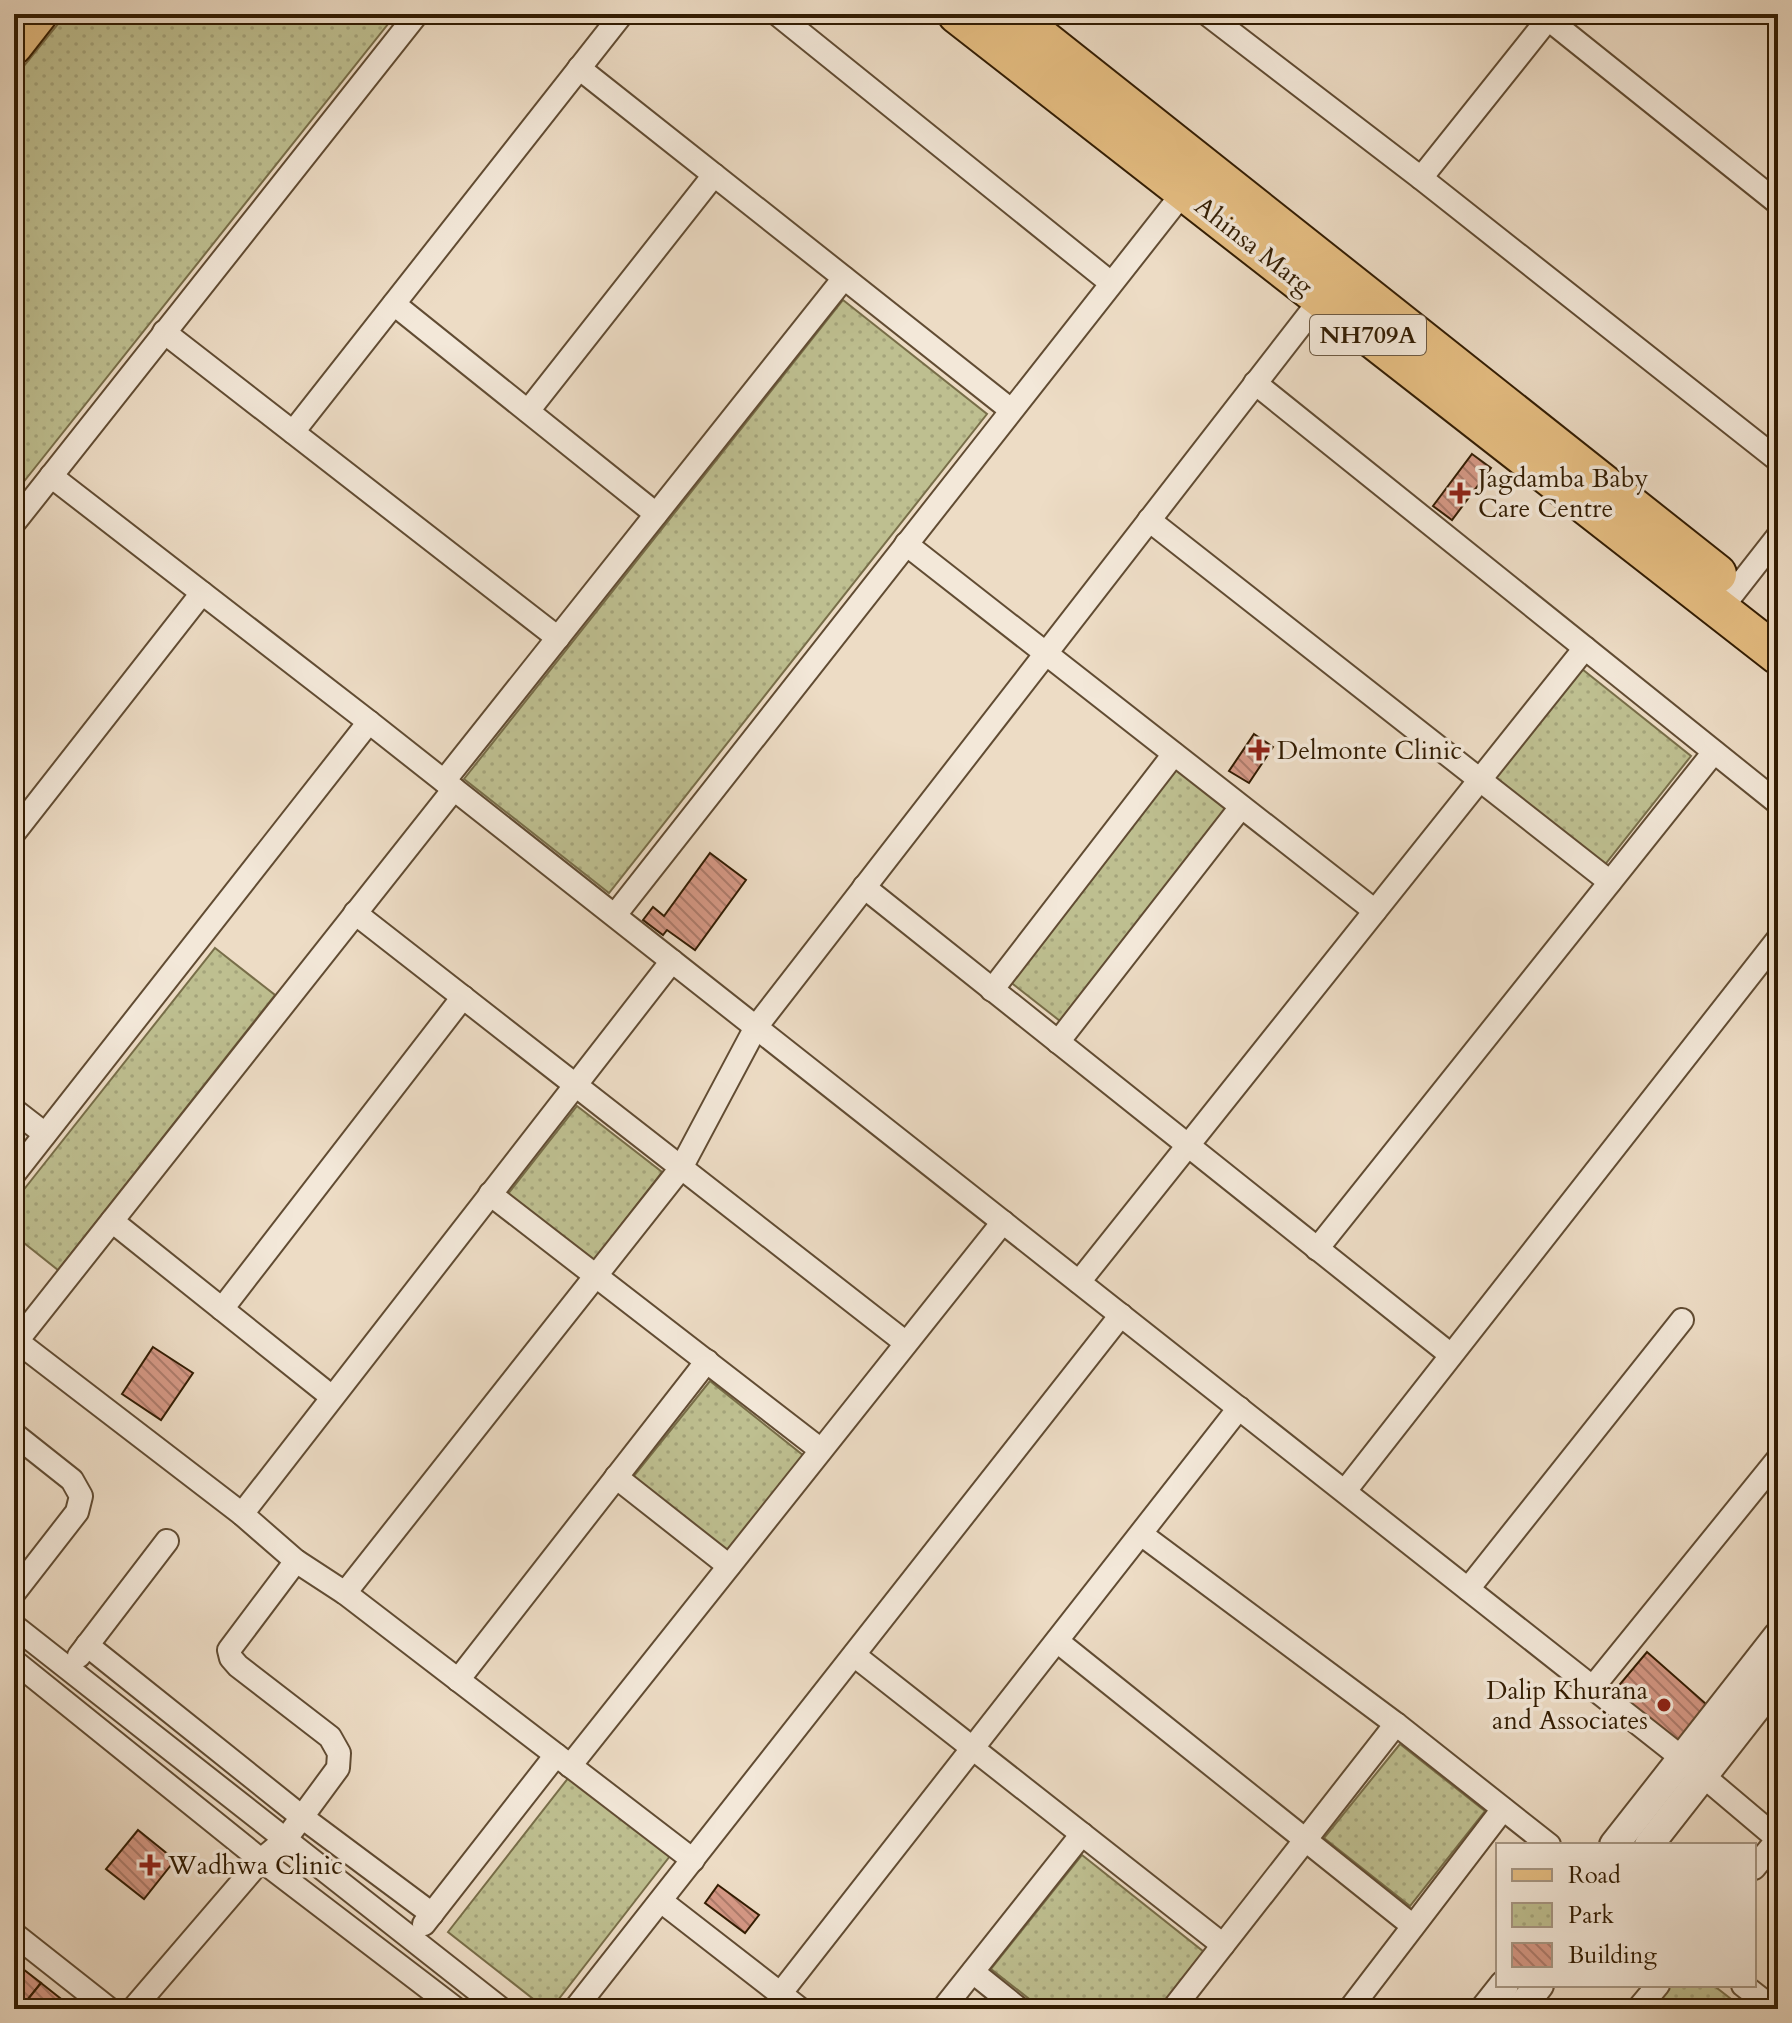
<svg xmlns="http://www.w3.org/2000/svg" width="1792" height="2023" font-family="Cardo,serif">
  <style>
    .park { fill: url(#park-dots); stroke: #786e49; stroke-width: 2 }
    .building { fill: url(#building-back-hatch); stroke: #321c02; stroke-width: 2 }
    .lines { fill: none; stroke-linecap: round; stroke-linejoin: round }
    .minor-casing { stroke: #614c33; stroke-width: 26 }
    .tertiary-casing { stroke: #614c33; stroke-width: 32 }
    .primary-casing { stroke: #321c02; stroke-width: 40 }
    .trunk-casing { stroke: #321c02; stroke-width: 42 }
    .minor { stroke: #f3e8d9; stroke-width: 22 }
    .tertiary { stroke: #f3e8d9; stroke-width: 28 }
    .primary { stroke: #e6be82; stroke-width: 36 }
    .trunk { stroke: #e6be82; stroke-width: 38 }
    .poi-dot { fill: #8f2418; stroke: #f3e8d9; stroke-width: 3 }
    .labels { text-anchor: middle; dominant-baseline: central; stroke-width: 7; stroke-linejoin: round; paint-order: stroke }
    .shield { fill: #f3e8d9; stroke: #6c5942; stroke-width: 2 }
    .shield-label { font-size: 24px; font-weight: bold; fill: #321c02 }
    .street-label { font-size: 26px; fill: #321c02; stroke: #f3e8d9 }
    .poi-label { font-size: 26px; fill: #321c02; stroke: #f3e8d9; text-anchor: start }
  </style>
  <defs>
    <pattern id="park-dots" width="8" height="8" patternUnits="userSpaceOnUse" patternTransform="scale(2)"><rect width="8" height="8" fill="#bebf90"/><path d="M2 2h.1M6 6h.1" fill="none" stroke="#a4a47b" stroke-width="1.8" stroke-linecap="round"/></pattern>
    <pattern id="building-back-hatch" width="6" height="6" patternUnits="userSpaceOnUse" patternTransform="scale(2)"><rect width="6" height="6" fill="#d59885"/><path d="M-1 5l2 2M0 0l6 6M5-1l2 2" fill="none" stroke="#ad7b6b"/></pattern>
  </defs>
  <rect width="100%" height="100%" fill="#eddcc5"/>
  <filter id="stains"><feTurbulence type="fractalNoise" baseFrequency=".0025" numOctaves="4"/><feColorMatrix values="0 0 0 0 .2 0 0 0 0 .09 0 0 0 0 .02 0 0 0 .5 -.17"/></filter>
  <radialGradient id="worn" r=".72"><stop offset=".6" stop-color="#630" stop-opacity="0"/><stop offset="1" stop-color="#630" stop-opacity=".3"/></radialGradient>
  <g class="park">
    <polygon points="66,14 396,14 14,494 14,78"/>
    <polygon points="843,300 987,414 609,893 464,779"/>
    <polygon points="1582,669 1691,756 1603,867 1493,780"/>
    <polygon points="1177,767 1228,807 1060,1021 1009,981"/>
    <polygon points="215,948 275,995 58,1270 14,1235 14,1202"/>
    <polygon points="577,1106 662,1172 594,1260 508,1194"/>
    <polygon points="710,1381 804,1456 727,1552 633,1477"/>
    <polygon points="1400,1744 1485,1811 1410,1906 1324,1838"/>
    <polygon points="569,1777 670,1856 551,2009 546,2009 448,1932"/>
    <polygon points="1082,1855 1204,1952 1159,2009 1042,2009 991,1969"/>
    <polygon points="1667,1985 1713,1985 1744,2009 1668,2009 1656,2000"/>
  </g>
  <g class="building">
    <polygon points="1472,454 1491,468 1452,520 1433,506"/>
    <polygon points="1254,734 1273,747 1249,783 1229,771"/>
    <polygon points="710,853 746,880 695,950 667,930 663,935 643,920 653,907 664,916"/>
    <polygon points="153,1347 193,1373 161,1420 122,1394"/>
    <polygon points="1647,1652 1714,1711 1681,1751 1610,1696"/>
    <polygon points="138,1830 175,1860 144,1899 106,1869"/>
    <polygon points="718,1885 759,1915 745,1933 705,1903"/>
    <polygon points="14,1962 41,1983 20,2009 14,2009"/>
    <polygon points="41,1983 70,2006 68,2009 20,2009"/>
  </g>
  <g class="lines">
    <g class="minor-casing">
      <g id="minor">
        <polyline points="777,14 1111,283"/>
        <polyline points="1207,14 1421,178 1778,460"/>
        <polyline points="1542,14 1778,203"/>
        <polyline points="579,68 1011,410"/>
        <polyline points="1421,178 1552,14"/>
        <polyline points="394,304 656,514"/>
        <polyline points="164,332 558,638"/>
        <polyline points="1255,383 1778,803"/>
        <polyline points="528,411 714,175"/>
        <polyline points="293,432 622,14"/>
        <polyline points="51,476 369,722 1682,1758 1778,1839"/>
        <polyline points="1149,520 1610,882"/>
        <polyline points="14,523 417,14"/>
        <polyline points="906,544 1375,911"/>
        <polyline points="1720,610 1778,536"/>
        <polyline points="444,781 844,278"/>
        <polyline points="14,833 202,593"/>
        <polyline points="864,887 1451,1355"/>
        <polyline points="355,913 906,1343"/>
        <polyline points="615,915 1190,184"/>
        <polyline points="992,990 1174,754"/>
        <polyline points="1058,1042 1241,807"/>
        <polyline points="14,1110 45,1134"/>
        <polyline points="14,1174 369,722"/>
        <polyline points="490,1194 821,1450"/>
        <polyline points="112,1221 332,1397"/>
        <polyline points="1317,1249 1714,752"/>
        <polyline points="1079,1282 1585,648"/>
        <polyline points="222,1309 463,997"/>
        <polyline points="14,1339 242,1514 296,1561 345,1593 693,1860"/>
        <polyline points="17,1341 454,789"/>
        <polyline points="14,1434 72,1480 81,1496 77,1512 14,1593"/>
        <polyline points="616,1477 729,1566"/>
        <polyline points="1345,1491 1778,939"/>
        <polyline points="242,1514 672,961"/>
        <polyline points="1141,1534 1396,1724 1549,1845"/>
        <polyline points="1468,1589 1682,1320"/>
        <polyline points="345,1593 681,1168 756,1027 1328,290"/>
        <polyline points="14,1626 501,2009"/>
        <polyline points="1057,1641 1413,1926"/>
        <polyline points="87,1645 302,1817 432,1914"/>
        <polyline points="854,1655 1223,1945"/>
        <polyline points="79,1656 167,1541"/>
        <polyline points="14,1661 261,1860 456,2009"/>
        <polyline points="458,1680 707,1361"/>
        <polyline points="1593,1687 1778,1459"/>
        <polyline points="570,1766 1003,1222"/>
        <polyline points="1754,1868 1778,1839"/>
        <polyline points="661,1901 800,2009"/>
        <polyline points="424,1924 556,1755"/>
        <polyline points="14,1934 109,2009"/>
        <polyline points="973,1972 1019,2009"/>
        <polyline points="1743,1985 1774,2009"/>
        <polyline points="780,1994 1239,1408"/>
        <polyline points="133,2009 261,1860 285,1840 338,1768 339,1753 330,1737 238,1666 231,1658 229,1650 296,1561"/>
        <polyline points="575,2009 1121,1315"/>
        <polyline points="943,2009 1082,1834"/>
        <polyline points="1173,2009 1396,1724"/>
        <polyline points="1350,2009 1503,1809"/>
        <polyline points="1638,2009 1658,1985"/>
      </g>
    </g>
    <g class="tertiary-casing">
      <g id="tertiary">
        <polyline points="1614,1845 1778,1636"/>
        <polyline points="1649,1845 1778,1680"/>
        <polyline points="1485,2009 1504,1985"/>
        <polyline points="1520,2009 1539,1985"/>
      </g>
    </g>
    <g class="primary-casing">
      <polyline id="primary" points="14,46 39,14"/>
    </g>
    <g class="trunk-casing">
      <g id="trunk">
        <polyline points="957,14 1778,655"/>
        <polyline points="1011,14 1717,574"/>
      </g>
    </g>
    <use href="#minor" class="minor"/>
    <use href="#tertiary" class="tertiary"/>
    <use href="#primary" class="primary"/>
    <use href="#trunk" class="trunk"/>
  </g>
  <g class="poi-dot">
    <path d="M1456 481h8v8h8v8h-8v8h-8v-8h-8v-8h8z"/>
    <path d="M1255 738h8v8h8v8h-8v8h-8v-8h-8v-8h8z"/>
    <circle cx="1664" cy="1705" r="8"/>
    <path d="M146 1853h8v8h8v8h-8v8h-8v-8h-8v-8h8z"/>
  </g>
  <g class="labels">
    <rect class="shield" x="1310" y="315" width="116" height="40" rx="6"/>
    <g class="shield-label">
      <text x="1368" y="335">NH709A</text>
    </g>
    <g class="street-label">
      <text transform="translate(1254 246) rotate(38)">Ahinsa Marg</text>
    </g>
    <g class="poi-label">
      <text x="1478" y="478">Jagdamba Baby<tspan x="1478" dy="30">Care Centre</tspan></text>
      <text x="1277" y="750">Delmonte Clinic</text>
      <text x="1648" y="1690" text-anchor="end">Dalip Khurana<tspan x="1648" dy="30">and Associates</tspan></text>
      <text x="168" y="1865">Wadhwa Clinic</text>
    </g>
  </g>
  <rect width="1792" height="2023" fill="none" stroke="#eddcc5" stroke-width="48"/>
  <rect x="16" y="16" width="1760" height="1991" fill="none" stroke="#321c02" stroke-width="4"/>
  <rect x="24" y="24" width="1744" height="1975" fill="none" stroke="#321c02" stroke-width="2"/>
  <rect x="1496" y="1843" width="260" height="144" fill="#f3e8d9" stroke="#a69683" stroke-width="2"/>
  <rect x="1512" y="1869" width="40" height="12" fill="#e6be82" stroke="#a69683" stroke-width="2"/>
  <text x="1568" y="1883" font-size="24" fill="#321c02">Road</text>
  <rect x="1512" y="1903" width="40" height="24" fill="url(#park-dots)" stroke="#a69683" stroke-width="2"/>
  <text x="1568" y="1923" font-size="24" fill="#321c02">Park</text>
  <rect x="1512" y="1943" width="40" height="24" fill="url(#building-back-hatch)" stroke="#a69683" stroke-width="2"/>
  <text x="1568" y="1963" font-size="24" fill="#321c02">Building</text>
  <rect width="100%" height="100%" filter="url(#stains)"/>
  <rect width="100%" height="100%" fill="url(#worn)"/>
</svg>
